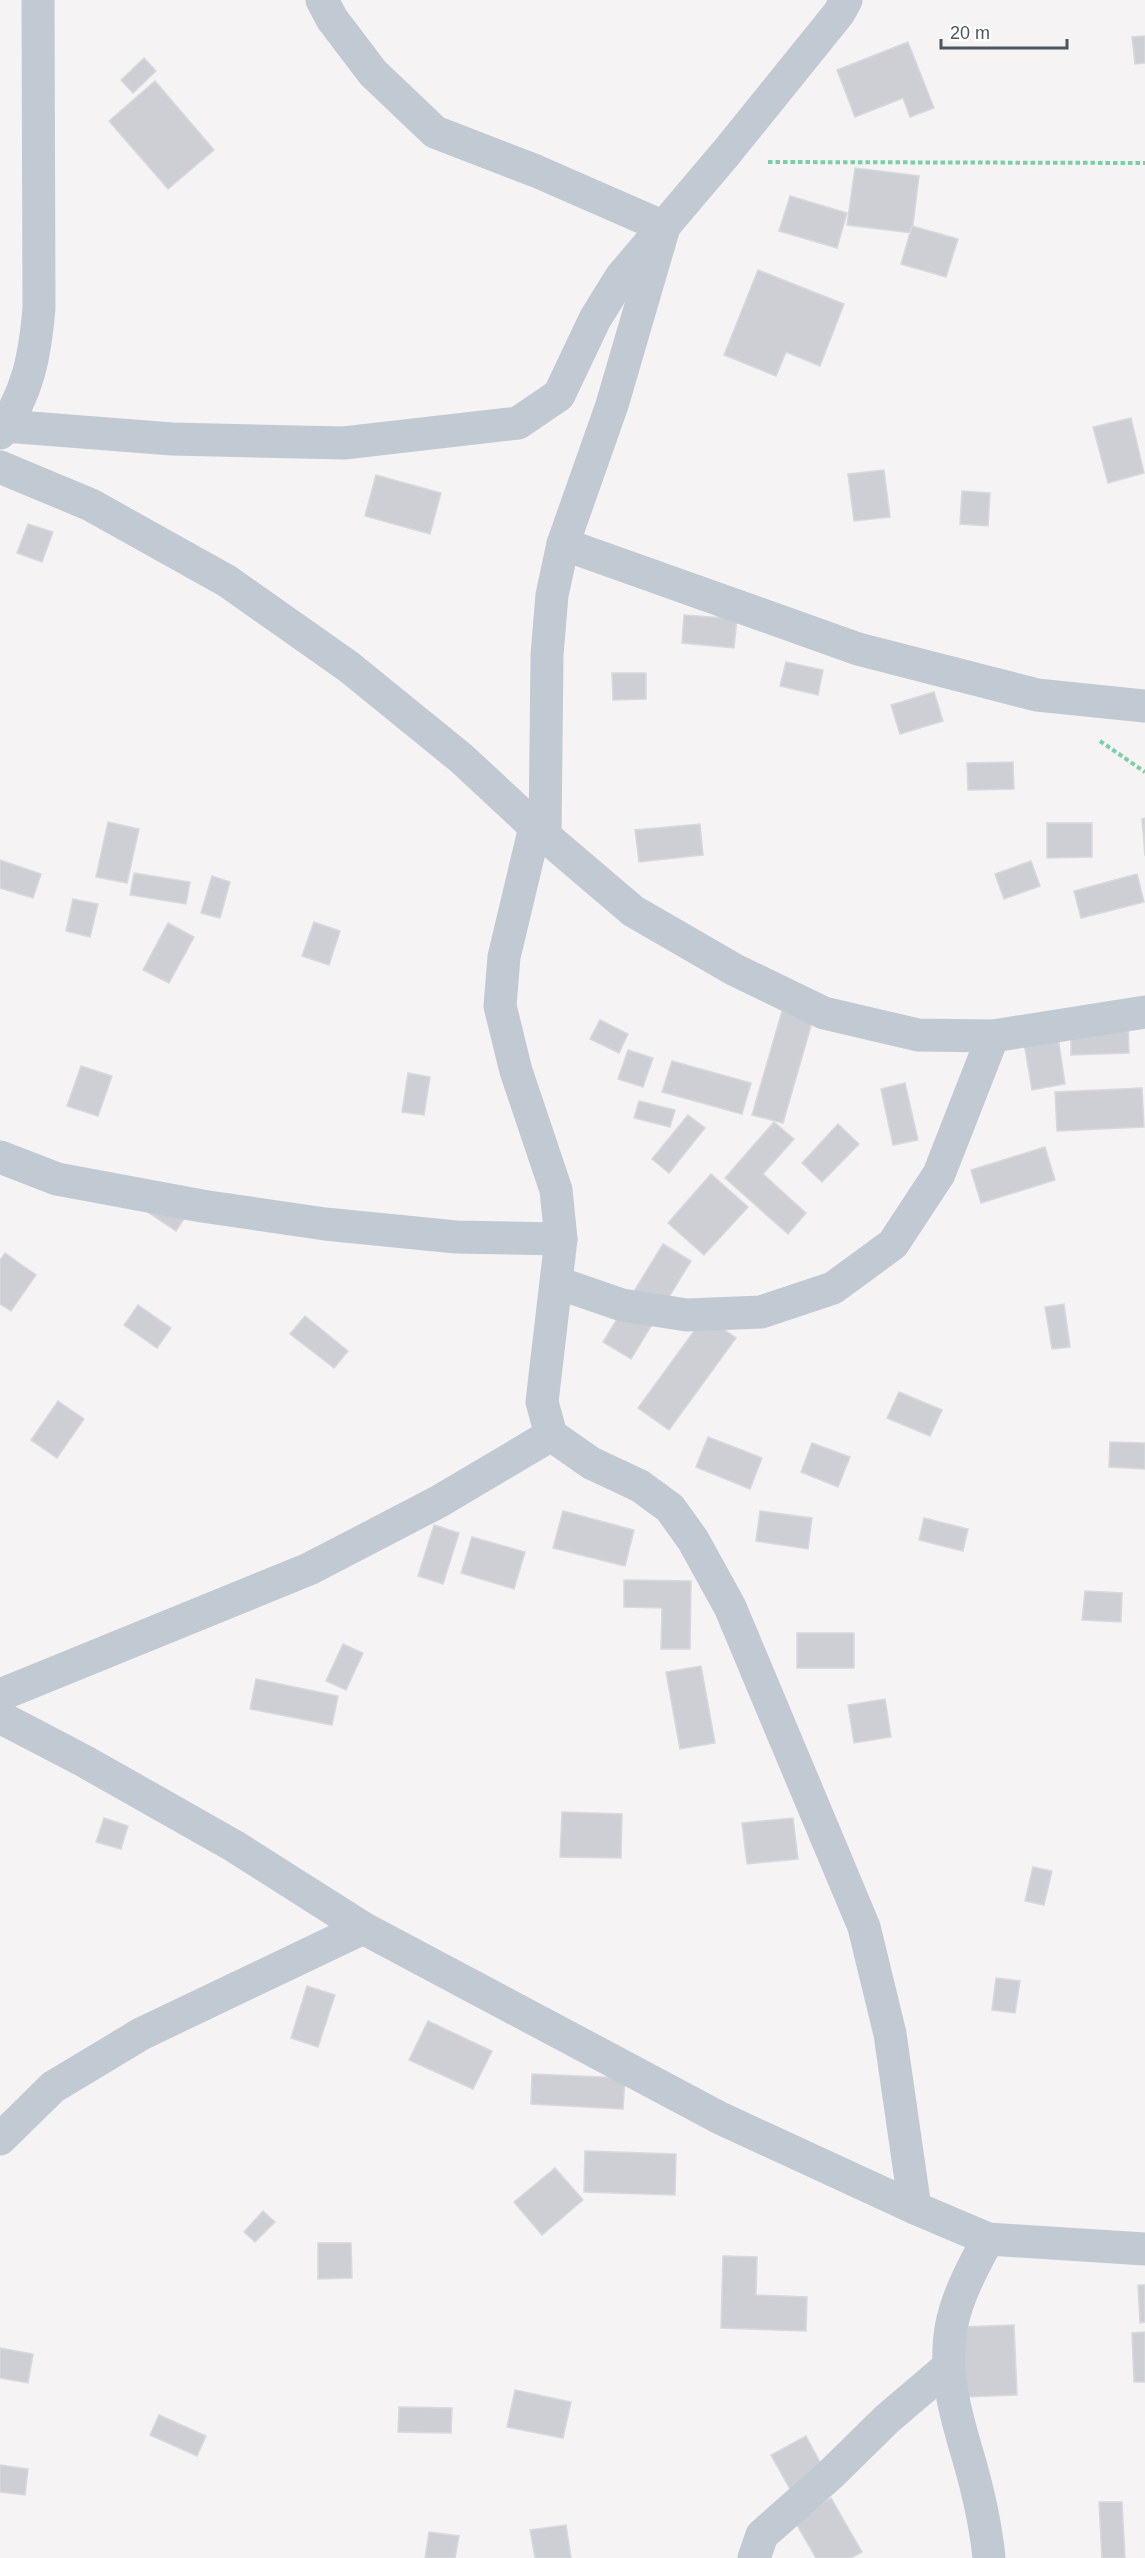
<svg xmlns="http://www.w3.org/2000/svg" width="1145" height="2558" font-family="Arial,sans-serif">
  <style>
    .building { fill: #cdcfd5; stroke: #d7d9de; stroke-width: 1.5 }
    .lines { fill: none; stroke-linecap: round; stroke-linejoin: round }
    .path { stroke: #7ad0a6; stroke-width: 4; stroke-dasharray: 4.5 3; stroke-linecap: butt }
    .minor { stroke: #c1cad2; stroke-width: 33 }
  </style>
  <rect width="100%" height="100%" fill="#f5f3f3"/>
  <g class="building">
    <polygon points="1145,36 1145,63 1135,64 1132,37"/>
    <polygon points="908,42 934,108 910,117 903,98 855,117 837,70"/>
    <polygon points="144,58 156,71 133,93 121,80"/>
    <polygon points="155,81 214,150 168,189 109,121"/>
    <polygon points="855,168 919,176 912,233 847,225"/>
    <polygon points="790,196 847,213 837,248 779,231"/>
    <polygon points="912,226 958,239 946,277 901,264"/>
    <polygon points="758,270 844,304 820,366 786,352 776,376 724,355"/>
    <polygon points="1131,418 1144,473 1108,483 1093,427"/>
    <polygon points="884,470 890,517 854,521 848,474"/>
    <polygon points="376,475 441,493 430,534 365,516"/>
    <polygon points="962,491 990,493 988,526 960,524"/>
    <polygon points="28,524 53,532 42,562 17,553"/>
    <polygon points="684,615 737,619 734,648 682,643"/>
    <polygon points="786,662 823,670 818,695 780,686"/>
    <polygon points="612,673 646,673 646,699 613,700"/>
    <polygon points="934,692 943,721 900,734 891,705"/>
    <polygon points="1013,762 1014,789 968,790 967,763"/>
    <polygon points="1145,818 1145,856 1142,819"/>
    <polygon points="108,822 139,829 127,883 96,877"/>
    <polygon points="1047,823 1092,823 1092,857 1047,858"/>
    <polygon points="700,824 703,855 639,862 635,830"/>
    <polygon points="0,860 41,874 33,898 0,888"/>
    <polygon points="1031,861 1040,886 1004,899 995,874"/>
    <polygon points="134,873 190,882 186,904 130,895"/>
    <polygon points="1137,874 1144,902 1081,918 1074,891"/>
    <polygon points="212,876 230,882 220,918 201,913"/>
    <polygon points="73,899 98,904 90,937 66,931"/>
    <polygon points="314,922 340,931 329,965 302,956"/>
    <polygon points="168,923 194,937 169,983 143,970"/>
    <polygon points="782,1011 813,1019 783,1123 752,1115"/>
    <polygon points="600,1020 628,1034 619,1053 590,1039"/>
    <polygon points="1128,1023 1129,1053 1071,1055 1071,1025"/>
    <polygon points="1058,1037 1065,1084 1032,1090 1024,1043"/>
    <polygon points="628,1050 653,1058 643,1087 618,1079"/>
    <polygon points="672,1061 751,1083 742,1114 662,1092"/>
    <polygon points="81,1066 112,1076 98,1116 67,1106"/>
    <polygon points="408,1073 430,1077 424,1115 402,1112"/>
    <polygon points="905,1083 918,1140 893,1145 881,1089"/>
    <polygon points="1142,1088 1144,1127 1057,1131 1055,1092"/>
    <polygon points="639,1101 675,1110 670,1127 634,1118"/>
    <polygon points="688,1115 705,1128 669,1173 652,1159"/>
    <polygon points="774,1122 794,1139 763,1174 806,1213 788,1234 725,1178"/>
    <polygon points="838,1124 859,1144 822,1182 802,1163"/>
    <polygon points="1045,1147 1055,1180 981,1203 971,1170"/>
    <polygon points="711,1174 748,1207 704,1255 668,1223"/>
    <polygon points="194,1204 176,1231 146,1211"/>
    <polygon points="663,1244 691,1261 631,1359 603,1342"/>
    <polygon points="5,1253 36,1275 11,1311 0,1304 0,1260"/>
    <polygon points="1064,1304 1070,1347 1052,1349 1045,1307"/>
    <polygon points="138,1305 171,1328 157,1348 124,1325"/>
    <polygon points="305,1316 348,1351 334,1368 290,1334"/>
    <polygon points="705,1316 736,1338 669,1430 638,1408"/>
    <polygon points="899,1392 942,1410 930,1436 887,1418"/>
    <polygon points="58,1401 84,1419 57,1458 31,1440"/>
    <polygon points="708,1437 762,1458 750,1489 696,1467"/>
    <polygon points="1110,1442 1145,1443 1145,1469 1109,1467"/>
    <polygon points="812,1443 850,1457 838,1487 801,1472"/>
    <polygon points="563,1511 634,1530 625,1566 553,1548"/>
    <polygon points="760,1511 812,1518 808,1549 756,1541"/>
    <polygon points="924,1518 968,1529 963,1551 919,1540"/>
    <polygon points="434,1525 459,1533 443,1584 418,1576"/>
    <polygon points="472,1537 525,1552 514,1589 461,1573"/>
    <polygon points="624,1580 691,1581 690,1649 661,1649 662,1608 624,1607"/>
    <polygon points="1085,1591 1122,1593 1121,1622 1082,1620"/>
    <rect x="797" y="1633" width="57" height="35"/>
    <polygon points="343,1644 363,1653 346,1690 326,1681"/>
    <polygon points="701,1666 715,1743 680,1749 666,1672"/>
    <polygon points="256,1679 338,1696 332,1725 250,1709"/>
    <polygon points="885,1699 891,1737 854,1743 848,1705"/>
    <polygon points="562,1812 622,1814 621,1858 560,1857"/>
    <polygon points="104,1818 128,1826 121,1849 96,1842"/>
    <polygon points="793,1818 798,1859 747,1864 742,1823"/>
    <polygon points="1033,1867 1052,1871 1044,1905 1025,1901"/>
    <polygon points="996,1978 1020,1981 1015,2013 992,2010"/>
    <polygon points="307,1986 335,1995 318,2047 291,2038"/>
    <polygon points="428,2021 492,2051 473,2089 409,2060"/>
    <polygon points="532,2074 625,2078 623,2109 531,2104"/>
    <polygon points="585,2151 676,2154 675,2195 584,2192"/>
    <polygon points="555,2168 583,2200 542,2235 514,2202"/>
    <polygon points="263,2211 275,2222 255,2242 244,2232"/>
    <polygon points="318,2243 351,2243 352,2278 318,2279"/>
    <polygon points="723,2256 757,2257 756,2295 807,2297 806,2331 721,2328"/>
    <polygon points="1138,2285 1145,2285 1145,2322 1140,2323"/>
    <polygon points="1014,2325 1017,2395 962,2397 960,2327"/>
    <polygon points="1145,2332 1145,2382 1134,2382 1132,2333"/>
    <polygon points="0,2348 33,2354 28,2383 0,2378"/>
    <polygon points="515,2390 571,2402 563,2438 507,2427"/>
    <polygon points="399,2407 452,2408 451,2433 398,2432"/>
    <polygon points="159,2415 206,2436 197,2456 150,2435"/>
    <polygon points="806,2436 830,2481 796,2500 771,2455"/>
    <polygon points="0,2465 28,2469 25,2495 0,2492"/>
    <polygon points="831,2498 862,2552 851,2558 816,2558 794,2520"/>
    <polygon points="1099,2502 1122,2502 1125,2558 1102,2558"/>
    <polygon points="566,2525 571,2558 535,2558 530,2530"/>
    <polygon points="429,2532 459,2536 455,2558 425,2558"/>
  </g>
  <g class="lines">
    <g class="path">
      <polyline points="768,162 1145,163"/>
      <polyline points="1100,741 1145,772"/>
    </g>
    <g class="minor">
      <polyline points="322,0 332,19 373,73 435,132 536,171 664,227 612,405 563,544 552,595 547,655 545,836"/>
      <polyline points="5,426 172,439 344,443 518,423 559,395 595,319 621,277 726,153 839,13 846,0"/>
      <path d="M 0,433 C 28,393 35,356 39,308 L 38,0"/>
      <polyline points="0,467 91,505 227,581 349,667 461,758 545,836 633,911 735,970 824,1013 918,1035 993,1036 1145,1012"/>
      <polyline points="563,544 858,649 1037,695 1145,706"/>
      <polyline points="535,827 504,957 500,1006 516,1071 556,1190 561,1239 542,1402 551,1435 591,1463 640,1486 670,1508 693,1540 730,1607 864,1927 890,2034 915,2208"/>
      <polyline points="0,1157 57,1179 202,1206 325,1224 456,1237 561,1239"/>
      <polyline points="558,1283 622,1305 687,1315 761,1312 833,1288 893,1244 939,1174 993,1036"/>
      <polyline points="0,1695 309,1569 438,1502 551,1435"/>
      <polyline points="0,1717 84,1761 234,1846 363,1928 720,2118 915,2208 988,2239 1145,2249"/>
      <polyline points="0,2139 53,2087 141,2034 363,1928"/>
      <path d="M 988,2239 C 973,2267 957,2296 951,2328 C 943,2375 957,2419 970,2463 C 979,2495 986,2526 989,2558"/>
      <polyline points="754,2558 762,2535 830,2475 887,2419 948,2367"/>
    </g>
  </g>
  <path d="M941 39v9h126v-9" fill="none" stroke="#4a5661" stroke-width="3"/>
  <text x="950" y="39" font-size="18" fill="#4a5661" stroke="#ffffff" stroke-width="4.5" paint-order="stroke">20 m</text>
</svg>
